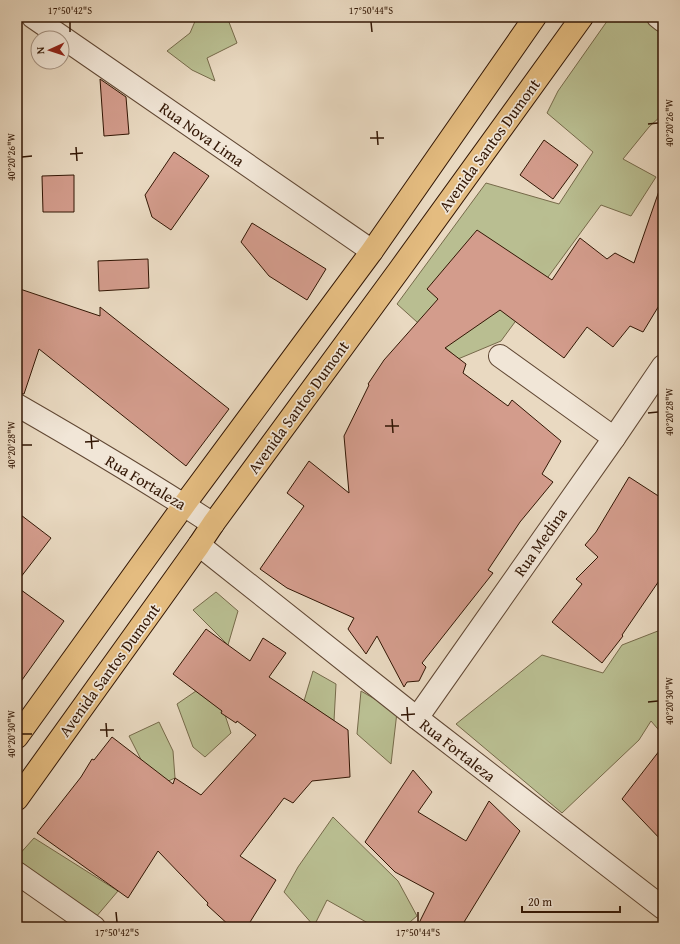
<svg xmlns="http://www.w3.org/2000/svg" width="680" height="944" font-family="'Gentium Book Plus',serif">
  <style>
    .green { fill: #b9be91; stroke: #766a4a }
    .building { fill: #d39c8c; stroke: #321604 }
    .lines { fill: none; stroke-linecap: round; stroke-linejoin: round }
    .minor-casing { stroke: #604733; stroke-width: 24 }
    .primary-casing { stroke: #321604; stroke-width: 24 }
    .minor { stroke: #f1e6d7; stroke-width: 22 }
    .primary { stroke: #e4bc80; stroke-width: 22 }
    .ticks { fill: none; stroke: #321604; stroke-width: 1.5 }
    .labels { text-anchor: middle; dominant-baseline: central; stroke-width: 3.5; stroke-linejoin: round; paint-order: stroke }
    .street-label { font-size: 16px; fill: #321604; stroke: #f1e6d7 }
    .neatline { fill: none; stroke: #321604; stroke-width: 1.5 }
    .ticks-label { font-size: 10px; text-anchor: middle; fill: #321604 }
  </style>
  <rect width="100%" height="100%" fill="#e9d9c1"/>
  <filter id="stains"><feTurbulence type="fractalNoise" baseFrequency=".005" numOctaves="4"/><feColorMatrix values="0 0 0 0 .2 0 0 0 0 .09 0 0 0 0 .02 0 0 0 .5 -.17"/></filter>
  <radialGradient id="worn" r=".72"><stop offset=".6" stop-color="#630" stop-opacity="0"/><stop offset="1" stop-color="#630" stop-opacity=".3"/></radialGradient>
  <g class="green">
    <polygon points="195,17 227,17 237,43 207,58 215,81 192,70 167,51 190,33 196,19"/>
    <polygon points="610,17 663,17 663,114 649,127 623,159 656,177 631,216 601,205 501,341 458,359 397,304 486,183 559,204 593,152 547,113 558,91"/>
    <polygon points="216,592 238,611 228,645 193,610"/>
    <polygon points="663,629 663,735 651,721 639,740 562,813 456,724 542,655 603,673 622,645"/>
    <polygon points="313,671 336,684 334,721 304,701"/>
    <polygon points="196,691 224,712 231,733 205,757 193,747 177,704"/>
    <polygon points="361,691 397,712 391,764 357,734"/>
    <polygon points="159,722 173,751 175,778 155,787 129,736"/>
    <polygon points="333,817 398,881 417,916 404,927 375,927 327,900 314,926 284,892 298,867"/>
    <polygon points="34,838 118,891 90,924 17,859 17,857"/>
  </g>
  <g class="building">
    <polygon points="100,79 126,97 129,134 104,136"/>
    <polygon points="544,140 578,165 553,199 520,175"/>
    <polygon points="174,152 209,176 171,230 152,217 145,195"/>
    <polygon points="74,175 74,212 43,212 42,176"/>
    <polygon points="659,191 663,192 663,299 643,332 630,326 613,347 587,327 564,358 500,310 445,348 466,364 463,373 508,406 512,400 561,441 542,474 553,482 520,522 488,570 493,573 422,663 426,667 419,681 407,682 404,687 377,636 366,654 348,629 354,618 287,588 260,569 304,506 287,493 309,461 349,493 344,436 369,385 368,384 384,360 438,299 427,289 477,230 552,280 580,238 607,259 615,253 634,263"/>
    <polygon points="252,223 326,269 307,300 269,276 241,242"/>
    <polygon points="148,259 149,288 99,291 98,261"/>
    <polygon points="17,288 100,316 100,307 229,409 186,466 39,349 24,394 17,393"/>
    <polygon points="629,477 663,499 663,575 622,635 623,636 602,663 552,622 582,584 576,579 598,557 585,545 596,532"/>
    <polygon points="17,512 51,538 17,582"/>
    <polygon points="17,587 64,621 17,687"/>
    <polygon points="206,629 250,661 263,638 286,653 269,677 348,730 350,777 312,781 293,803 284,798 240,856 276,880 247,927 231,927 207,905 208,903 158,851 128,898 37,833 81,777 92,759 94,760 112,737 173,784 175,778 201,795 256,735 237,721 236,723 221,713 222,711 173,674"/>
    <polygon points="663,746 663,842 622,799"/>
    <polygon points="413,770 432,792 418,812 466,841 489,801 520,831 461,927 417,927 434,893 395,872 365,842"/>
  </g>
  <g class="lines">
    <g class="minor-casing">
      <g id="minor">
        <polyline points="33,17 372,251"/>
        <polyline points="658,17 663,21"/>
        <polyline points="500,356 614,438"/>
        <path d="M 17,405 C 83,443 149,482 213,524"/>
        <polyline points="199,545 417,718 663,908"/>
        <polyline points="417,718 614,438 663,366"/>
        <polyline points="17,873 94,927"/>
      </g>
    </g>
    <g class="primary-casing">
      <g id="primary">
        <polyline points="17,737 184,505 372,251 535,17"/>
        <polyline points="17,799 199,545 213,524 400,269 582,17"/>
      </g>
    </g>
    <use href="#minor" class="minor"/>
    <use href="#primary" class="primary"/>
  </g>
  <path class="ticks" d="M 70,22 L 70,32M 371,22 L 372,32M 648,124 L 658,123M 377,131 L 378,145M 370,138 L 384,138M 76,147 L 77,161M 70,154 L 83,153M 22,157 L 32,156M 648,413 L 658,412M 392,419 L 393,433M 385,426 L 399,426M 91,435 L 92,449M 85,442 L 99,441M 22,445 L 32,445M 648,702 L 658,701M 407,707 L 408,721M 401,715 L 415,714M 106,723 L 107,737M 100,730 L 114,730M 22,734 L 32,734M 116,912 L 117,922M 418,912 L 418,922"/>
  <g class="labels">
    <g class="street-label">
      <text transform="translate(202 134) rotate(35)">Rua Nova Lima</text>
      <text transform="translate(489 145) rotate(-54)">Avenida Santos Dumont</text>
      <text transform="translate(298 407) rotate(-54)">Avenida Santos Dumont</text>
      <text transform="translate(146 482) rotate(31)">Rua Fortaleza</text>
      <text transform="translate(540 542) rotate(-55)">Rua Medina</text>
      <text transform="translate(109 670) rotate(-54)">Avenida Santos Dumont</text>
      <text transform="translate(458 750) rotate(38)">Rua Fortaleza</text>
    </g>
  </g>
  <rect width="680" height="944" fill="none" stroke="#e9d9c1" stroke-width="44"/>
  <g transform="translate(50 50) rotate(267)"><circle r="19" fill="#f1e6d7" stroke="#a59383"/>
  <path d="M0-3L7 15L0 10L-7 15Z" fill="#8f2418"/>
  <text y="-6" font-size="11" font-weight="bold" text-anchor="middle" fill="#321604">N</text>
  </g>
  <path d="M522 906v6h98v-6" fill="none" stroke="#321604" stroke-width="2"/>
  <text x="528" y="906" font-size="12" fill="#321604" stroke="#f1e6d7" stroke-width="3" paint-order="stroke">20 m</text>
  <rect x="22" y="22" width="636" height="900" class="neatline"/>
  <g class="ticks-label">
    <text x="70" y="14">17°50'42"S</text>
    <text x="371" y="14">17°50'44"S</text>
    <text transform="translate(669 123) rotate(-90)" y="4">40°20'26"W</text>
    <text transform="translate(11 157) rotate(-90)" y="4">40°20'26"W</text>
    <text transform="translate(669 412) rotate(-90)" y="4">40°20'28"W</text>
    <text transform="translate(11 445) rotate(-90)" y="4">40°20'28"W</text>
    <text transform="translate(669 701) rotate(-90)" y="4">40°20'30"W</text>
    <text transform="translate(11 734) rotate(-90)" y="4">40°20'30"W</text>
    <text x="117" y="936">17°50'42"S</text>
    <text x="418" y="936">17°50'44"S</text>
  </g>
  <rect width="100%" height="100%" filter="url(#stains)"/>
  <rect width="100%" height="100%" fill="url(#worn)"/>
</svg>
